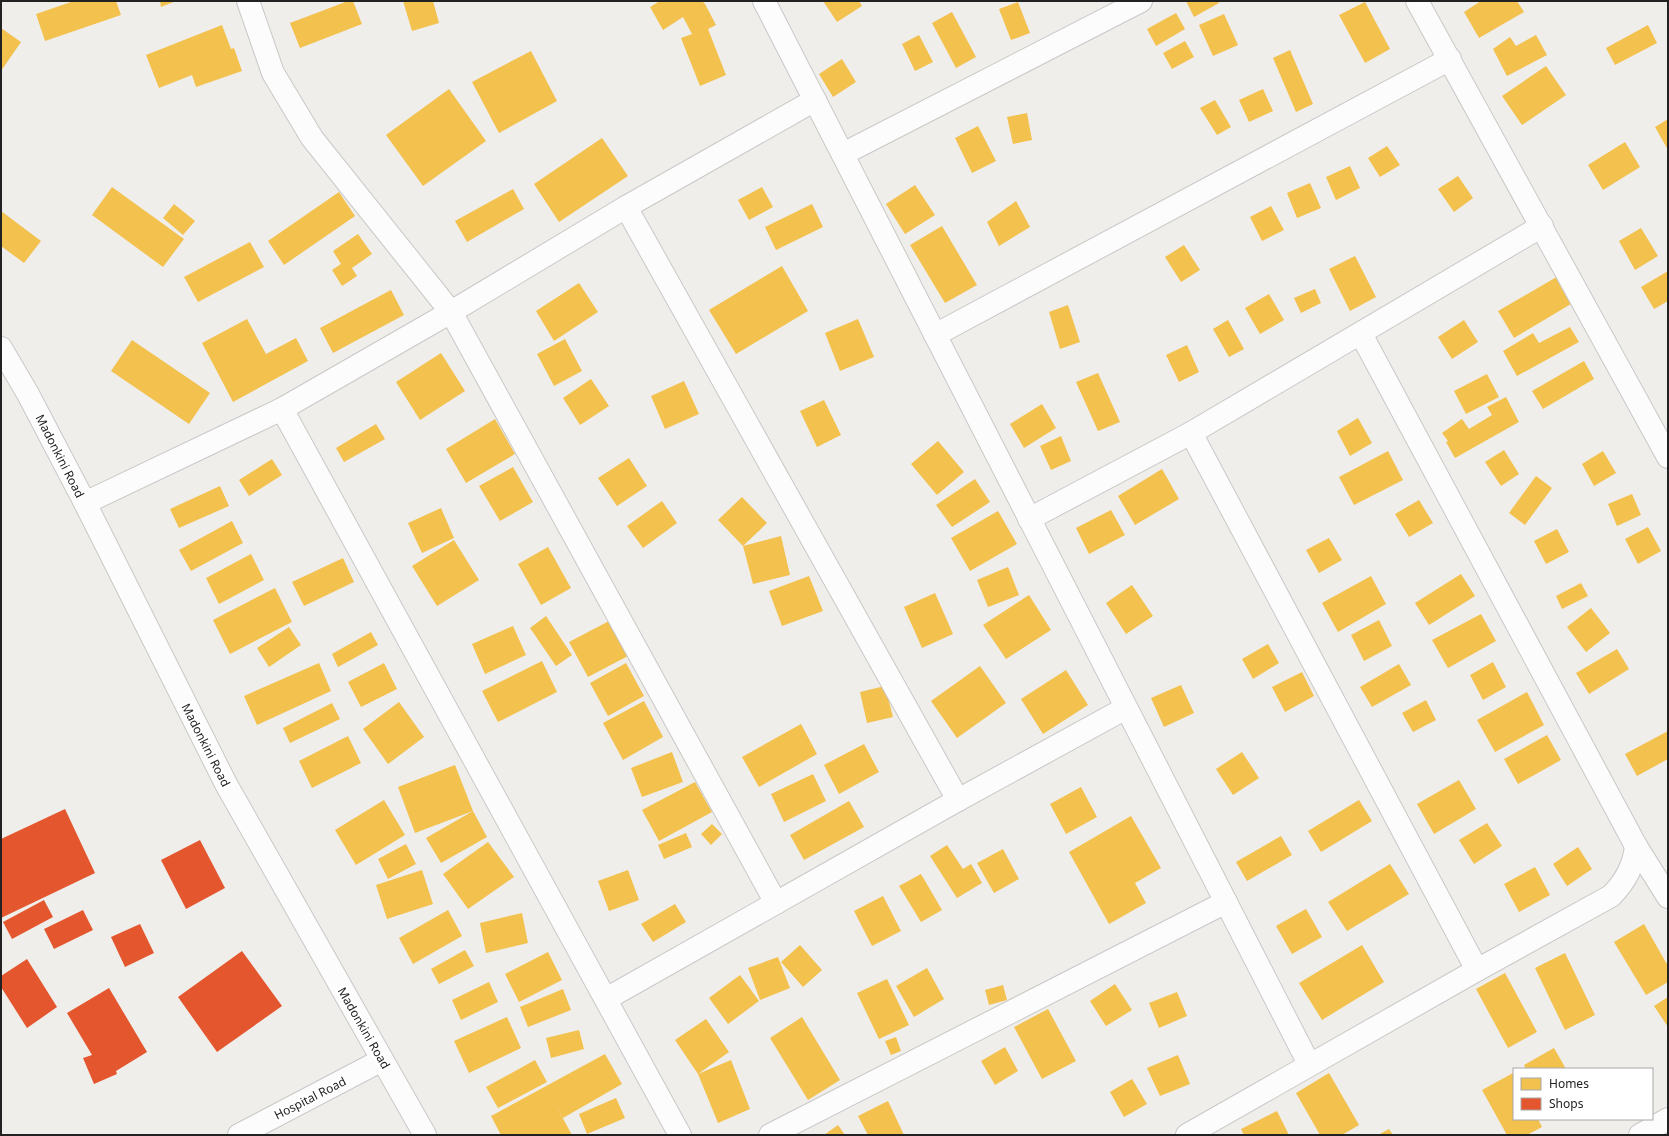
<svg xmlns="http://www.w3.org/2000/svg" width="1669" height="1136" font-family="'Noto Sans',sans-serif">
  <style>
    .homes { fill: #f2c14e }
    .shops { fill: #e4572e }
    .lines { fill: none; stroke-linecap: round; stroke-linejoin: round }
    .minor-casing { stroke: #c9c8c7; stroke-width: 24 }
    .minor { stroke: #fdfcfc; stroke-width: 22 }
    .labels { text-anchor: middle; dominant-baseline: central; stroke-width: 4; stroke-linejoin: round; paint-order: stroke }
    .street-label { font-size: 12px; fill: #222; stroke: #fff }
  </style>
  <rect width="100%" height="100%" fill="#f0eeeb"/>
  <g class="homes">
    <polygon points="74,1 116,1 121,15 45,41 36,14"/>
    <polygon points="160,1 176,1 161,7"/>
    <polygon points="348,1 353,1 362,24 300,48 290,23"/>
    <polygon points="403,1 433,1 439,23 412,31"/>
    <polygon points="660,1 702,1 705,4 716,25 708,29 726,75 700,86 681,38 692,34 683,17 663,30 650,7"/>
    <polygon points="823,1 859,1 862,6 837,22"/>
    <polygon points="1186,1 1218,1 1219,3 1194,17"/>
    <polygon points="1481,1 1517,1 1524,12 1479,38 1464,12"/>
    <polygon points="1018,2 1030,33 1011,40 999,9"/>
    <polygon points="1365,2 1390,49 1365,63 1339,15"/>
    <polygon points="952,12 976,57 956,68 932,23"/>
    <polygon points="1176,13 1185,29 1156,46 1147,29"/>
    <polygon points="1224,14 1238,45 1213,56 1199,25"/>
    <polygon points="222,25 231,49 234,48 242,71 196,87 192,75 159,88 146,55"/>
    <polygon points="1648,25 1657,43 1615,65 1606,48"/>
    <polygon points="1,28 21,42 1,71"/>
    <polygon points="919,35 933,62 915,71 902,44"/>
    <polygon points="1536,35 1547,55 1507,76 1493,49 1510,37 1516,46"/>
    <polygon points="1185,41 1194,57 1172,69 1163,53"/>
    <polygon points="1290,50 1313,104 1296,112 1273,58"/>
    <polygon points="531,51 557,101 499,133 472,82"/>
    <polygon points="842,59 856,82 833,97 819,74"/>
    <polygon points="1546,66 1566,95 1522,125 1502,96"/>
    <polygon points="449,89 486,141 423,186 386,135"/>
    <polygon points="1263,89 1273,111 1249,122 1239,100"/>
    <polygon points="1215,100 1231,127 1217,135 1200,108"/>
    <polygon points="1027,113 1032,140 1013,144 1007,117"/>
    <polygon points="1668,119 1668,150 1655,127"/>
    <polygon points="978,126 996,161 972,173 955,138"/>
    <polygon points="602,138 628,176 559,222 534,184"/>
    <polygon points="1625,142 1640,167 1603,190 1588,165"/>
    <polygon points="1387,146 1400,165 1380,177 1368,158"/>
    <polygon points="1350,166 1360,188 1336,200 1326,177"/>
    <polygon points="1458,176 1473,198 1454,212 1438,189"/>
    <polygon points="1310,183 1321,208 1297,218 1287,193"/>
    <polygon points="915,185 935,215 905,234 886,204"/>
    <polygon points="112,187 184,239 163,267 92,215"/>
    <polygon points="762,187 773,207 749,220 738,200"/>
    <polygon points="513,189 524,209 467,242 455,221"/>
    <polygon points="339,192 355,216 284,265 268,241"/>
    <polygon points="1016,201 1030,227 999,246 987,222"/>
    <polygon points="174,204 195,221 183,235 163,218"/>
    <polygon points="812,204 823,227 776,250 765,227"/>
    <polygon points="1271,206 1284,230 1262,241 1250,217"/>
    <polygon points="1,211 41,241 24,263 1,246"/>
    <polygon points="942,226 977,285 945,303 910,245"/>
    <polygon points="1641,228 1658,256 1635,270 1619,241"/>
    <polygon points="358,234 372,254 352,268 357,276 342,286 332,270 341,264 333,251"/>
    <polygon points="250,242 264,267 198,302 184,277"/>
    <polygon points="1184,245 1200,270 1181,282 1165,257"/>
    <polygon points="1355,256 1376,297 1350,311 1329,269"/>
    <polygon points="782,266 808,311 736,354 709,310"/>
    <polygon points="1668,271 1668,301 1654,309 1641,287"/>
    <polygon points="1560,275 1576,301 1514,338 1498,311"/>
    <polygon points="579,283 598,312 554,341 536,311"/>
    <polygon points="1315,289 1321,303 1301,313 1294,298"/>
    <polygon points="391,290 404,315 333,353 320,328"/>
    <polygon points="1269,294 1284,320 1260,334 1245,308"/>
    <polygon points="1068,305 1080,342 1060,349 1049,312"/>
    <polygon points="247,319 266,354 296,338 308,361 233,402 202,343"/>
    <polygon points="858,319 874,357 840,371 825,333"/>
    <polygon points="1228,320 1244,349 1229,357 1213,329"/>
    <polygon points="1464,320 1478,342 1452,359 1438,337"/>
    <polygon points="1570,327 1579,342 1517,376 1503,351 1533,333 1539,343"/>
    <polygon points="565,339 582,371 554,386 537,354"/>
    <polygon points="132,340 210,393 189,424 111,371"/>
    <polygon points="1187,345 1199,372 1179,382 1166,355"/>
    <polygon points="441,353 465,391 420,420 396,382"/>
    <polygon points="1584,361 1594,379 1543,409 1532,391"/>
    <polygon points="1098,373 1120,422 1098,431 1076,382"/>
    <polygon points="1487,374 1499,397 1466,414 1454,391"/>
    <polygon points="591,379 609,406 580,425 563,398"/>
    <polygon points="684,381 699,414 665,429 651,396"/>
    <polygon points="1506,397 1519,422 1455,458 1446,442 1448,441 1442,433 1462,419 1469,429 1492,415 1487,407"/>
    <polygon points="824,400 841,435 817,447 800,411"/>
    <polygon points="1042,404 1056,428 1024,448 1010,424"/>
    <polygon points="1358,418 1372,443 1350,456 1337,431"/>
    <polygon points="495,419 515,454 466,483 446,449"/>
    <polygon points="376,424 385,439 344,462 336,448"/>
    <polygon points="1061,436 1071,461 1051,470 1040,446"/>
    <polygon points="938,441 964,472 937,495 911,464"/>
    <polygon points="1504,450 1519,474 1501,486 1485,462"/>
    <polygon points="1388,451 1403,480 1354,505 1339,477"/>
    <polygon points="1603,451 1616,473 1594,486 1582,464"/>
    <polygon points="629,458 647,486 617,506 598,478"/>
    <polygon points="272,459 282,475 249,496 239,480"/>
    <polygon points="513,467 533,502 500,521 479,486"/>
    <polygon points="1162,469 1179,499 1135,525 1118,496"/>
    <polygon points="1536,476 1552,488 1525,525 1509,513"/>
    <polygon points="975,479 990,502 952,527 936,505"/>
    <polygon points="220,486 229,506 179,528 170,509"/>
    <polygon points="1632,494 1641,515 1617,526 1608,504"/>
    <polygon points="742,497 767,523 743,546 718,520"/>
    <polygon points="1419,500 1433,523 1409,537 1395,514"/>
    <polygon points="662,501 677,523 643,548 627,526"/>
    <polygon points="441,508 454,538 422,553 408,523"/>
    <polygon points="1111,510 1125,535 1089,554 1076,528"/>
    <polygon points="998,511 1017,544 970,571 951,538"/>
    <polygon points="232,521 243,543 191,571 179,550"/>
    <polygon points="1648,527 1661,551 1638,564 1625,539"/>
    <polygon points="1557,529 1569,552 1546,564 1534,541"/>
    <polygon points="781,536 790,575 753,584 743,546"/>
    <polygon points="1329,538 1342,560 1319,573 1306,550"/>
    <polygon points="454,540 479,580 437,606 412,566"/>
    <polygon points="548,547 571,588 541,605 518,564"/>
    <polygon points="251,554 264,580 219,604 206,578"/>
    <polygon points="343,558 354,582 304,606 292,582"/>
    <polygon points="1008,567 1019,595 988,607 977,580"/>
    <polygon points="1461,574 1475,596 1429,625 1415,603"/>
    <polygon points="809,576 823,611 782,626 769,591"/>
    <polygon points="1371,576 1386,604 1338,632 1322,603"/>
    <polygon points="1581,583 1588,596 1562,609 1556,596"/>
    <polygon points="1132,585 1153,616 1126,634 1106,603"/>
    <polygon points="275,588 292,622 230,654 213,620"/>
    <polygon points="935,593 953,634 922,648 904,607"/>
    <polygon points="1029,595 1051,630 1006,659 983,625"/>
    <polygon points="1591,608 1610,633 1586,652 1567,627"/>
    <polygon points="1481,614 1496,641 1448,668 1432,640"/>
    <polygon points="546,616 572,655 556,666 530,628"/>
    <polygon points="1379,620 1392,646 1364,661 1351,635"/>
    <polygon points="609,621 628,656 588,677 569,642"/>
    <polygon points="513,626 526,655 485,674 472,644"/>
    <polygon points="289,627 301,645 269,667 257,648"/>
    <polygon points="371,632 378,645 338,667 332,654"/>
    <polygon points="1268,644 1279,663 1253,679 1242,659"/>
    <polygon points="1617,649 1629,669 1589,694 1576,673"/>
    <polygon points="542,661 557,692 498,722 482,691"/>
    <polygon points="1493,662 1506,687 1483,700 1470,675"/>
    <polygon points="319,663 331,691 257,725 244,696"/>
    <polygon points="384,663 397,689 361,707 348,682"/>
    <polygon points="626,663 644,696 608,716 590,683"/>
    <polygon points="1399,664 1411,685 1372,707 1360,687"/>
    <polygon points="980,666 1006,703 957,738 931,701"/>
    <polygon points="1066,670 1088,705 1043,734 1021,699"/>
    <polygon points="1302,672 1314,696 1285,712 1272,687"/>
    <polygon points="1181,685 1194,713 1164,727 1151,698"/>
    <polygon points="885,686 893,717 867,723 860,692"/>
    <polygon points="1527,692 1544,725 1495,752 1477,720"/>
    <polygon points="1426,700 1436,720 1413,732 1402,713"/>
    <polygon points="644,701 663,737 623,760 603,723"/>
    <polygon points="399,702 424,737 388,764 363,729"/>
    <polygon points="332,703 340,719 290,743 283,728"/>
    <polygon points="801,724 817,754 759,787 742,757"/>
    <polygon points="1668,731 1668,759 1637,776 1625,754"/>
    <polygon points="1547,735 1561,760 1518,784 1504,759"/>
    <polygon points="348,736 361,763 312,788 299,761"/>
    <polygon points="864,744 879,772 839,794 824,765"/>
    <polygon points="672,752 683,782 642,797 631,768"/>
    <polygon points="1242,752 1259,778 1233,795 1216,769"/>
    <polygon points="455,765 473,811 415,833 398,787"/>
    <polygon points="813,774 826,801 784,822 771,794"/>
    <polygon points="1459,780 1476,809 1434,834 1417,804"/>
    <polygon points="695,782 712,812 659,841 642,810"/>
    <polygon points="1081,787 1097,817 1066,834 1050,804"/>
    <polygon points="384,800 405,835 356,865 335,830"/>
    <polygon points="1359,800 1372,821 1321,852 1308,831"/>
    <polygon points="849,801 864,827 804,860 790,835"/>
    <polygon points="473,811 487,837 441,863 426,838"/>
    <polygon points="1131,816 1161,868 1135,883 1146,903 1109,924 1069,852"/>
    <polygon points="1487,823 1502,846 1474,864 1459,840"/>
    <polygon points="712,824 722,834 711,845 701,834"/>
    <polygon points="686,833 692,847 664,859 658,845"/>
    <polygon points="1281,836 1292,855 1247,881 1236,862"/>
    <polygon points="488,842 514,877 468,909 443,874"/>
    <polygon points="406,844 416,864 388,879 378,859"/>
    <polygon points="947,845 963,869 971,864 982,883 957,898 930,856"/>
    <polygon points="1578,847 1592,869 1567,886 1553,864"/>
    <polygon points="1003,849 1019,879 994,893 977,863"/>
    <polygon points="1390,864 1409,894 1347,931 1328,902"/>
    <polygon points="1535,867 1550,895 1519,912 1504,884"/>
    <polygon points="422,870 433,904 387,919 376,885"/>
    <polygon points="628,870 639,900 609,911 598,881"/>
    <polygon points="921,874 942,910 921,922 899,886"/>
    <polygon points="883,896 901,931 872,946 854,911"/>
    <polygon points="675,904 686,922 653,942 641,924"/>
    <polygon points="1306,909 1322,937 1292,954 1276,926"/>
    <polygon points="448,910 462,936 413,964 399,938"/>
    <polygon points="522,913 528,943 486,953 480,923"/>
    <polygon points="1644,924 1668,966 1668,982 1646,995 1614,942"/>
    <polygon points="800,945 822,970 803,987 781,962"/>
    <polygon points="1362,945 1384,982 1322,1020 1299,983"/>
    <polygon points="465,950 474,966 439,984 431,969"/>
    <polygon points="548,952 562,980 519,1002 505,974"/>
    <polygon points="1565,953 1595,1015 1565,1030 1535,968"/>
    <polygon points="778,957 790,988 760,1000 748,968"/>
    <polygon points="927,968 944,999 914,1017 896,986"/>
    <polygon points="1505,973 1537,1032 1508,1048 1476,989"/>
    <polygon points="740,975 759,1001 728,1024 709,998"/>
    <polygon points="887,979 909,1025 879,1039 857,993"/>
    <polygon points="489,982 498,1002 461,1020 452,1000"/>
    <polygon points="1115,984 1132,1010 1106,1026 1090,1001"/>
    <polygon points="1003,985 1007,1000 989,1005 985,990"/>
    <polygon points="563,989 571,1010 528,1027 520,1007"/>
    <polygon points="1177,992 1187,1016 1159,1028 1149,1003"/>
    <polygon points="1668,997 1668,1027 1654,1006"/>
    <polygon points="1048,1009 1076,1061 1042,1079 1014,1027"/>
    <polygon points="507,1017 521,1048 469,1073 454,1041"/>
    <polygon points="802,1017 840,1080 808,1100 770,1038"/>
    <polygon points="706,1019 729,1052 698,1074 731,1060 750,1109 718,1123 698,1074 675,1040"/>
    <polygon points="579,1030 584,1049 551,1058 546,1038"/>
    <polygon points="896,1037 901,1051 891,1055 885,1041"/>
    <polygon points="1005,1047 1018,1071 995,1085 981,1061"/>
    <polygon points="1554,1048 1566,1069 1526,1069 1524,1065"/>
    <polygon points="605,1054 622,1084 563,1118 554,1102 572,1135 501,1135 491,1116"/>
    <polygon points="1178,1055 1190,1084 1160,1096 1147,1068"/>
    <polygon points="535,1060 547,1082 498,1108 486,1087"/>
    <polygon points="1329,1073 1359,1125 1342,1135 1320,1135 1296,1093"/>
    <polygon points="1513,1073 1514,1119 1538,1119 1542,1127 1527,1135 1507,1135 1482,1090"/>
    <polygon points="1132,1079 1147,1104 1124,1117 1110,1092"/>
    <polygon points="616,1098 625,1118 587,1134 579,1114"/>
    <polygon points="888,1101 904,1135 868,1135 858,1116"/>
    <polygon points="1277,1111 1289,1135 1244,1135 1241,1129"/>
    <polygon points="838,1125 845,1135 824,1135"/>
    <polygon points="1389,1129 1393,1135 1378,1135"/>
  </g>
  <g class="shops">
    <polygon points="65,809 95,873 1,918 1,839"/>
    <polygon points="200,840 225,888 186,909 161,860"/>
    <polygon points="44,900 53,917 12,939 3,922"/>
    <polygon points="83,910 93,930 54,949 44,929"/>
    <polygon points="140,924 154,953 125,967 111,937"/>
    <polygon points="242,951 282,1006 217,1052 178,997"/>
    <polygon points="27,959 57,1007 27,1028 1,987 1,976"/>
    <polygon points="109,988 147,1052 116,1071 117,1074 94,1084 83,1058 92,1055 67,1013"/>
  </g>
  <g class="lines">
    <g class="minor-casing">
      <g id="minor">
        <polyline points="248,1 273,73 312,138 451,312 776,903"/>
        <polyline points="764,1 1309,1064"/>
        <polyline points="1417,1 1668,457"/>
        <polyline points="843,154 1141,1"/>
        <polyline points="626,207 958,800"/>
        <polyline points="1361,334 1636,846"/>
        <polyline points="935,335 1450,59"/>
        <polyline points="1,348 28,394 85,503 226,784 425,1135"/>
        <polyline points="282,409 680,1135"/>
        <polyline points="1191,433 1477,970"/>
        <polyline points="85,503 282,409 451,312 626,207 815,100"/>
        <polyline points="1029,519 1191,433 1542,226"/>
        <polyline points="606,999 958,800 1126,708"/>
        <polyline points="239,1135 382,1060"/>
        <polyline points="770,1135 1226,902"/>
        <path d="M 1187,1135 L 1477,970 L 1611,896 C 1625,882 1634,866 1636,846 L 1668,897"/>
        <polyline points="1640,1135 1668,1119"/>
      </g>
    </g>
    <use href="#minor" class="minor"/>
  </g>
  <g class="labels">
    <g class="street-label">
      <text transform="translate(60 456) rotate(63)">Madonkini Road</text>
      <text transform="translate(206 745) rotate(63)">Madonkini Road</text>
      <text transform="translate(364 1028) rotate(60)">Madonkini Road</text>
      <text transform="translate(310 1098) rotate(-27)">Hospital Road</text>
    </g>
  </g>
  <rect width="1669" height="1136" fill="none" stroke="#222222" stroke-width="4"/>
  <rect x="1513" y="1068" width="140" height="52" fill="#ffffff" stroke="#a7a7a7"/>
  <rect x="1521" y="1078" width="20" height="12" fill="#f2c14e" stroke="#a7a7a7"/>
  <text x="1549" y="1088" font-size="12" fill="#222222">Homes</text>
  <rect x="1521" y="1098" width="20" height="12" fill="#e4572e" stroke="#a7a7a7"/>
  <text x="1549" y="1108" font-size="12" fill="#222222">Shops</text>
</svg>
